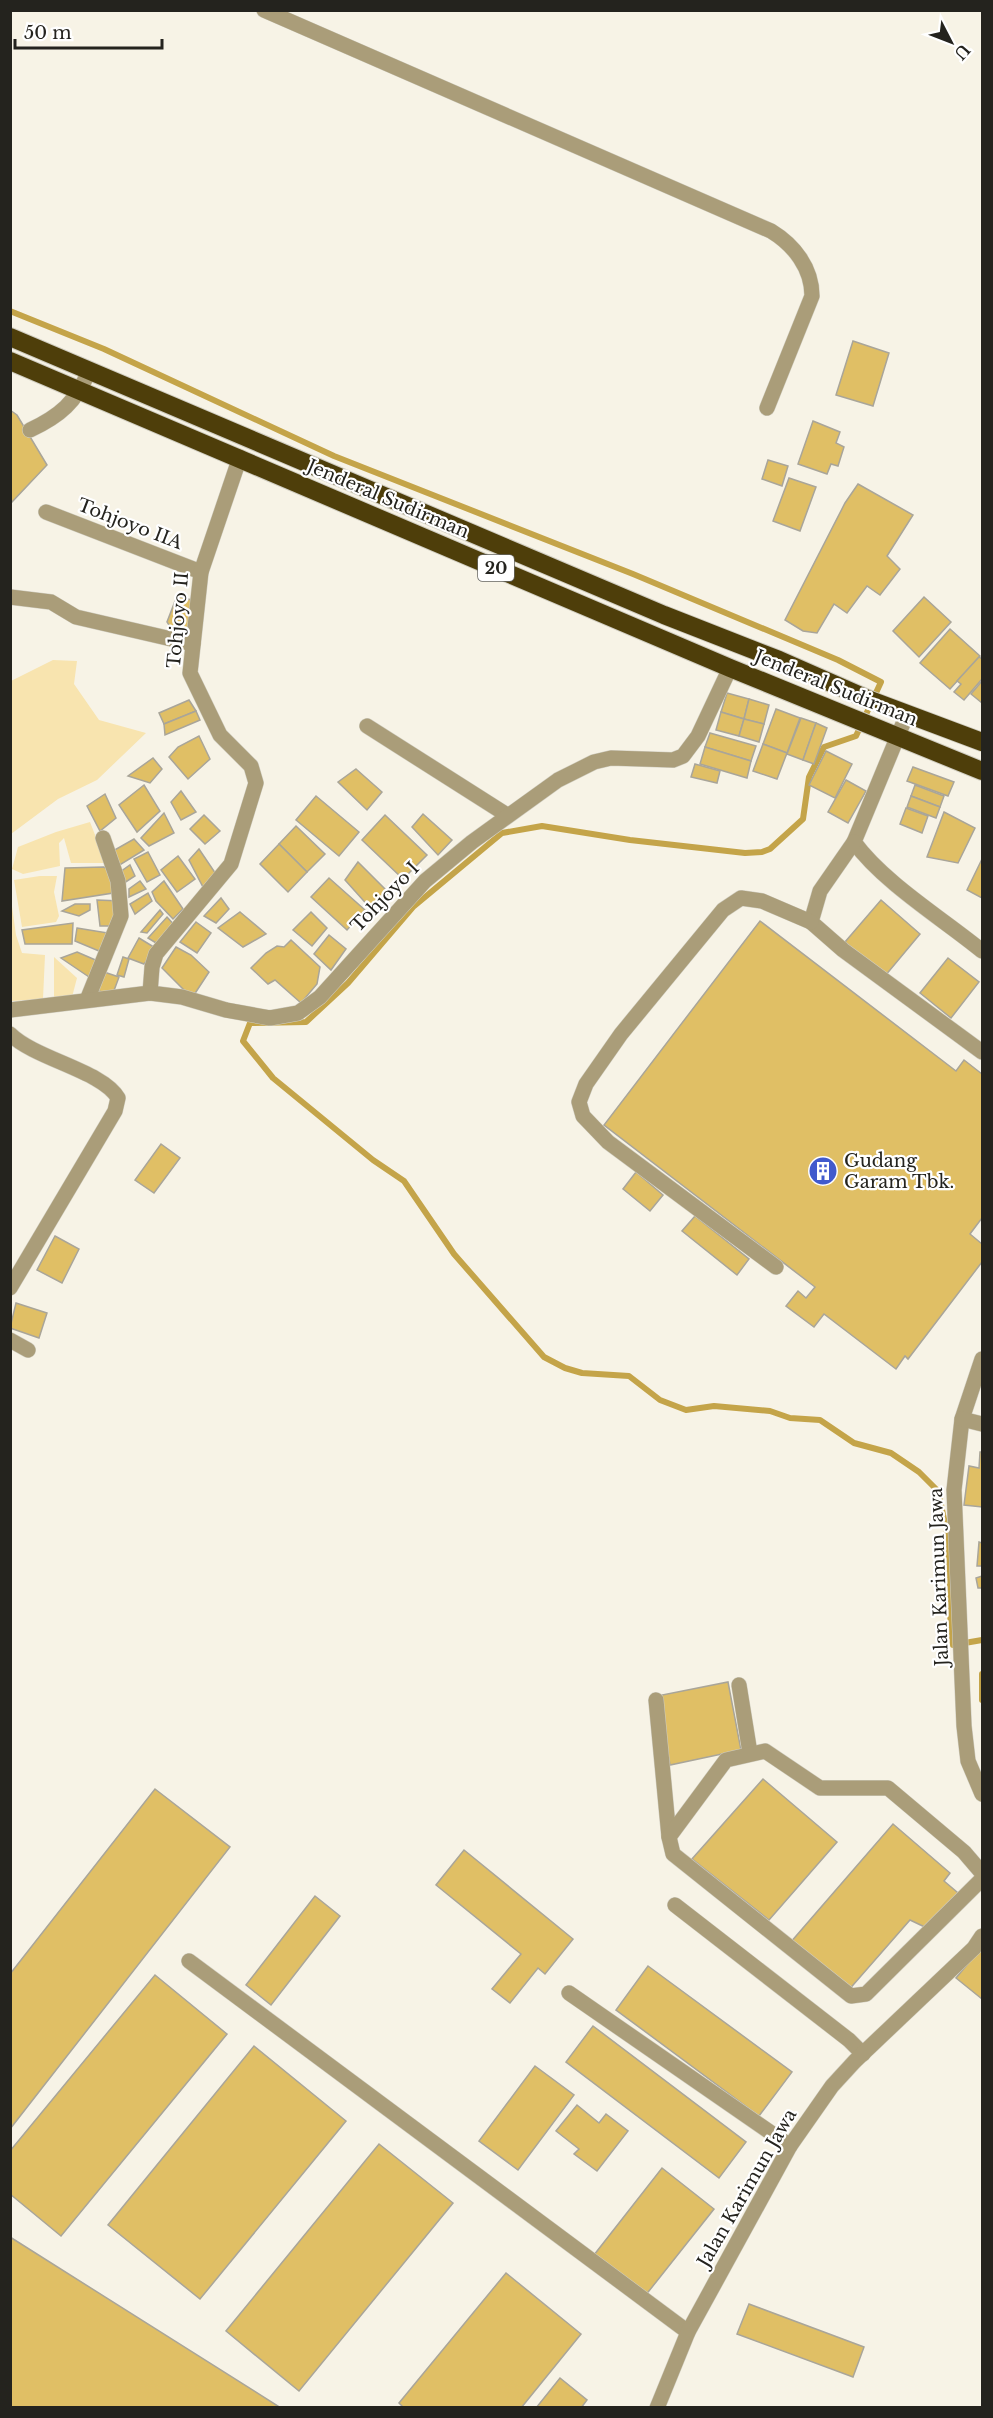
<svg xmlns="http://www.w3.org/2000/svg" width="993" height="2418" font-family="'Libre Baskerville',serif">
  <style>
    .green { fill: #f8e4af }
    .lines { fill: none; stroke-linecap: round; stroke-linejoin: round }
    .stream { stroke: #c4a449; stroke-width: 6 }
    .building { fill: #e0bf65; stroke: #a9a599; stroke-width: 1.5 }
    .minor-casing { stroke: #d1cec2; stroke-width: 16 }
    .highway-casing { stroke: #d1cec2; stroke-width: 20 }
    .minor { stroke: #aa9d79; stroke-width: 15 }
    .highway { stroke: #4e3e0a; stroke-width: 18 }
    .labels { text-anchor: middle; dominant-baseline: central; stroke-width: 4.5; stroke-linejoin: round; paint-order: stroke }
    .shield { fill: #fff; stroke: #666562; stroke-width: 1.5 }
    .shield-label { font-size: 16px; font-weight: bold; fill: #24231e }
    .street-label { font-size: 18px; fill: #24231e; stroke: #fff }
    .poi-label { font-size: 18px; fill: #24231e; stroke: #fff; text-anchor: start }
  </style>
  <rect width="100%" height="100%" fill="#f7f3e6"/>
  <g class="green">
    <polygon points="53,660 77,661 74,684 99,720 146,733 97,780 58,799 11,834 11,681"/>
    <polygon points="90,822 106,863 71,863 64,838 59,843 60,866 23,874 12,869 18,847 56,832"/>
    <polygon points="40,876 57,876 54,892 59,916 56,922 22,927 14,880"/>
    <polygon points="10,892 16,935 22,953 45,955 43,999 11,1001"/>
    <polygon points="54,957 77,978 72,997 54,997"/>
  </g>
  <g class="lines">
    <g class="stream">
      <polyline points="10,311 104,349 334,456 633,574 838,660 881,682 856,736 824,747 809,777 803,819 770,849 762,852 745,853 630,840 542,826 502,833 413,907 348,983 306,1022 250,1023 243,1041 273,1078 373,1160 404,1181 454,1254 544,1357 565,1368 582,1373 629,1376 660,1400 686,1410 714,1406 770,1411 790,1418 820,1420 854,1443 891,1453 919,1472 938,1491 947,1533 949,1605 953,1645 982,1640"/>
      <polyline points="982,1674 982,1700"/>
    </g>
  </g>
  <g class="building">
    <polygon points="853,341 889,353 873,406 836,395"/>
    <polygon points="10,410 17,415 47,465 10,504"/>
    <polygon points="813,421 840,432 836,443 844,447 838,466 831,464 827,474 798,464"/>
    <polygon points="768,460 788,466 782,486 762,479"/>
    <polygon points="789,478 816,487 800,531 773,521"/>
    <polygon points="858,484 913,515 887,556 900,569 880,595 867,586 847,613 834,604 817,633 803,631 785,620 845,503"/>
    <polygon points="177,596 192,600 188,630 171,628 167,622"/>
    <polygon points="924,597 951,622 919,657 893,631"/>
    <polygon points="950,629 980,656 950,689 920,663"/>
    <polygon points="979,657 982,659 982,679 964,700 954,692 961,684 957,681"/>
    <polygon points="982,681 982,703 971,694"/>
    <polygon points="727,693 749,699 744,719 721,712"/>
    <polygon points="749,699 769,705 764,724 744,719"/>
    <polygon points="189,700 196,711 164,724 159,713"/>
    <polygon points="776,709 800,718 787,753 763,744"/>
    <polygon points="196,711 200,720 165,735 164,724"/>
    <polygon points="721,712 744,719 739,736 716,730"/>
    <polygon points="801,718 816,723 803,760 787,754"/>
    <polygon points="744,719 764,724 759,742 739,736"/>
    <polygon points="816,723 827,728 814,764 803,760"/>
    <polygon points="710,733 756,746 751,761 705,747"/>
    <polygon points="199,736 210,759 188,779 169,757 178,747"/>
    <polygon points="763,744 787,753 777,779 753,771"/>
    <polygon points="705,747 751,761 747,778 700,764"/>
    <polygon points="826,751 852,764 835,798 809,785"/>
    <polygon points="153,758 162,769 150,783 128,776"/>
    <polygon points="695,764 720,771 717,783 691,777"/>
    <polygon points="913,767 954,782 948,796 907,781"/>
    <polygon points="356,769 382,792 367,810 338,782"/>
    <polygon points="846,780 866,791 848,823 828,812"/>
    <polygon points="144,785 160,811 137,832 119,805"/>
    <polygon points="915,785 944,796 940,807 911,796"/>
    <polygon points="181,791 196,812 181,820 171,802"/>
    <polygon points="105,794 116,818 100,831 87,806"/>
    <polygon points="316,796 359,832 339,856 296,820"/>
    <polygon points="911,796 940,807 936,818 907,807"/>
    <polygon points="906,808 928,816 922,833 900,824"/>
    <polygon points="944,812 975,828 958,863 927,857"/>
    <polygon points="164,813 174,833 149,846 141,838"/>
    <polygon points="423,814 452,840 438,855 412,827"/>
    <polygon points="204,815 220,831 205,844 190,829"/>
    <polygon points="385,815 427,855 403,879 362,840"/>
    <polygon points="296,826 325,854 307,872 279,844"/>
    <polygon points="134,839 144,850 118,866 111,852"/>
    <polygon points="279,844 307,872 288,892 260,864"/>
    <polygon points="199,849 218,877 204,889 189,860"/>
    <polygon points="148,852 160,875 147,882 134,859"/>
    <polygon points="178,856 195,879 177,892 161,870"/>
    <polygon points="982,859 982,898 967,890"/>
    <polygon points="358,862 389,893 371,909 345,880"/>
    <polygon points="130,865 135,876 124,883 120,872"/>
    <polygon points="104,867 112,872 113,893 62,901 65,868"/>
    <polygon points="329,878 365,910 347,930 311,897"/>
    <polygon points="140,881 146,889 129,897 129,889"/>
    <polygon points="164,881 183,909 173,919 156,901 152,892"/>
    <polygon points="148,893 152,901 135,914 130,904"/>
    <polygon points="221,898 229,909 216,923 204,916"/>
    <polygon points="97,900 121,901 117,926 100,926"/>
    <polygon points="881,900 920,934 885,976 845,942"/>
    <polygon points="75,904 90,904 90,910 79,916 62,911"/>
    <polygon points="160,910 163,914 147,933 141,932"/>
    <polygon points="240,912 266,934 243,947 218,928"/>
    <polygon points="311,912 327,928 312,946 293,930"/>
    <polygon points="167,917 177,928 161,946 148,938"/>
    <polygon points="760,921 956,1071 964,1060 982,1074 982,1218 970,1234 982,1244 982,1262 908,1359 905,1356 896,1369 824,1314 814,1327 786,1306 798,1291 806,1298 815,1287 604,1125"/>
    <polygon points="196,922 211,933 197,953 180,942"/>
    <polygon points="73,923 72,944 25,944 22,930"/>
    <polygon points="77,928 108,933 99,951 75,941"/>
    <polygon points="329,935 346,949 331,970 314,954"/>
    <polygon points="139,938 157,949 144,964 128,958"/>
    <polygon points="291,940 320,967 317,984 301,1003 275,980 268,984 251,968 266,953 277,946 284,947"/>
    <polygon points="176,947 191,955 209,972 192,998 162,968"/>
    <polygon points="77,952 100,962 92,979 61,958"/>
    <polygon points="123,957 129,959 124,977 117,975"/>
    <polygon points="948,958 979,982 951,1018 920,993"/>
    <polygon points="101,971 119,977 112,996 94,989"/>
    <polygon points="161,1144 180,1158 154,1193 135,1180"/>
    <polygon points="636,1172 663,1195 650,1211 623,1189"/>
    <polygon points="695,1216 749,1259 737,1275 682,1231"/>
    <polygon points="55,1236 79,1249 62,1283 37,1270"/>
    <polygon points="16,1303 47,1313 39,1338 10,1328"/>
    <polygon points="980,1452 982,1452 982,1507 964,1505 969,1466 979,1468"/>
    <polygon points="979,1542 982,1543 982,1566 977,1566"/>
    <polygon points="982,1576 982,1588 978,1588 976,1578"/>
    <polygon points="728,1682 741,1750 670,1765 657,1696"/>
    <polygon points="763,1779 837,1842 769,1920 692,1859"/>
    <polygon points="155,1789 230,1847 10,2129 10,1974"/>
    <polygon points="893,1824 950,1873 944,1881 964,1898 929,1929 910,1920 847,1992 790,1943"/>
    <polygon points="464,1850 573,1939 545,1974 538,1968 510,2003 492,1989 521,1954 436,1885"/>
    <polygon points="315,1896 340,1916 271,2005 246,1985"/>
    <polygon points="980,1949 982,1951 982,1999 956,1978"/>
    <polygon points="648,1966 792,2072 759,2116 616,2010"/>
    <polygon points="155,1975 227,2034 61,2236 10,2194 10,2151"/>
    <polygon points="593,2026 746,2142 719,2178 566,2062"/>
    <polygon points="254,2046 346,2121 200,2299 108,2225"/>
    <polygon points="535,2066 574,2095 518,2170 479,2141"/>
    <polygon points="577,2105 599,2123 606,2114 628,2131 597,2171 574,2154 579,2149 556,2131"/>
    <polygon points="379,2144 453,2203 299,2391 226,2331"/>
    <polygon points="662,2168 714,2209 645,2296 594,2255"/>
    <polygon points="10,2237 281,2408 10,2408"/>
    <polygon points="506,2273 581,2334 521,2408 404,2408 399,2403"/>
    <polygon points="749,2304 864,2347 853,2377 737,2334"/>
    <polygon points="560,2378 587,2400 581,2408 536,2408"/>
  </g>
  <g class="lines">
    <g class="minor-casing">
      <g id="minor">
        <path d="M 264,10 L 771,231 C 794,245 812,268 812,296 L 767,408"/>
        <path d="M 30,430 C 60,416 76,402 89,371"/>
        <polyline points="46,512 201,572"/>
        <polyline points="10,597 51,602 76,617 193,644"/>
        <path d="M 907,714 L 854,842 C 884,883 943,919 982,951"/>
        <polyline points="367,726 507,815"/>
        <polyline points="854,842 820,891 811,922 843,950 982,1052"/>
        <polyline points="150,993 152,967 156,954 231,864 256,783 251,766 220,735 190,673 201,572 240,457"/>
        <polyline points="87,1000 121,916 118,881 103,838"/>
        <polyline points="10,1010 150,993 182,997 226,1010 270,1018 298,1013 320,997 425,881 472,842 558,780 594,762 611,758 673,760 683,756 698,736 730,668"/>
        <path d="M 10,1034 C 35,1059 103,1071 118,1098 L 115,1111 L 10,1288"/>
        <polyline points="776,1267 608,1142 583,1116 579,1102 586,1084 621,1034 723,910 741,898 762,901 811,922"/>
        <polyline points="10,1340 28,1350"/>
        <polyline points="982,1359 962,1419 954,1490 964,1726 968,1761 982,1794"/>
        <polyline points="962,1419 982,1424"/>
        <polyline points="739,1685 750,1753"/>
        <polyline points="656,1700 669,1837"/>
        <polyline points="982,1873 964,1852 888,1788 820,1788 765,1751 726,1760 669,1837 673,1854 851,1996 866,1994 982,1879"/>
        <polyline points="675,1905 849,2040 863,2054"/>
        <polyline points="189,1961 688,2332"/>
        <polyline points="569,1993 790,2146"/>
        <polyline points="657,2408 688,2332 790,2146 832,2086 855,2061 974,1948 982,1936"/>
      </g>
    </g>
    <g class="highway-casing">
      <g id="highway">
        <polyline points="10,337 664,615 779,660 870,700 982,742"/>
        <polyline points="10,361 730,668 982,771"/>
      </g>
    </g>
    <use href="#minor" class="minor"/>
    <use href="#highway" class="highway"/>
  </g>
  <defs>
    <g id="building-disc" transform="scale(1.5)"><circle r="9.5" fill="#415acd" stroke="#fff"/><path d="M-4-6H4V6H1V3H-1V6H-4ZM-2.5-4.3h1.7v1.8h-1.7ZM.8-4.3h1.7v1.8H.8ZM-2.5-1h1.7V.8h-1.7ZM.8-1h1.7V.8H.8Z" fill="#fff"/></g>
  </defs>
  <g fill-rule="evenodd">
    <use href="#building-disc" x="823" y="1171"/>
  </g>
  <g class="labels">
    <rect class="shield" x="478" y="555" width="36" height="26" rx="4.5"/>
    <g class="shield-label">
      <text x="496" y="568">20</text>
    </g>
    <g class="street-label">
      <text transform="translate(388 499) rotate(23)">Jenderal Sudirman</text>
      <text transform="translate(130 524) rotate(21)">Tohjoyo IIA</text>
      <text transform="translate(178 620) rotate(-85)">Tohjoyo II</text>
      <text transform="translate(836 688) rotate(22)">Jenderal Sudirman</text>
      <text transform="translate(385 897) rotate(-46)">Tohjoyo I</text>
      <text transform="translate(939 1577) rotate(-92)">Jalan Karimun Jawa</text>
      <text transform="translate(747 2188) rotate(-60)">Jalan Karimun Jawa</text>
    </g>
    <g class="poi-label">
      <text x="844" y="1161">Gudang<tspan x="844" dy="21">Garam Tbk.</tspan></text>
    </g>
  </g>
  <rect width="993" height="2418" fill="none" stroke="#24231e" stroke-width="24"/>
  <g transform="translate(951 42) rotate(132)" stroke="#ffffff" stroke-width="4.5" paint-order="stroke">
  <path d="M0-4.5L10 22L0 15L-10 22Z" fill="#24231e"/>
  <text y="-9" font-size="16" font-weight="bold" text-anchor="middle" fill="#24231e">U</text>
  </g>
  <path d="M15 39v9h147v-9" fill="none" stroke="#24231e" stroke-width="3"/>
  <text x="24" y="39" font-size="18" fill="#24231e" stroke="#ffffff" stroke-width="4.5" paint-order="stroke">50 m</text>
</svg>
